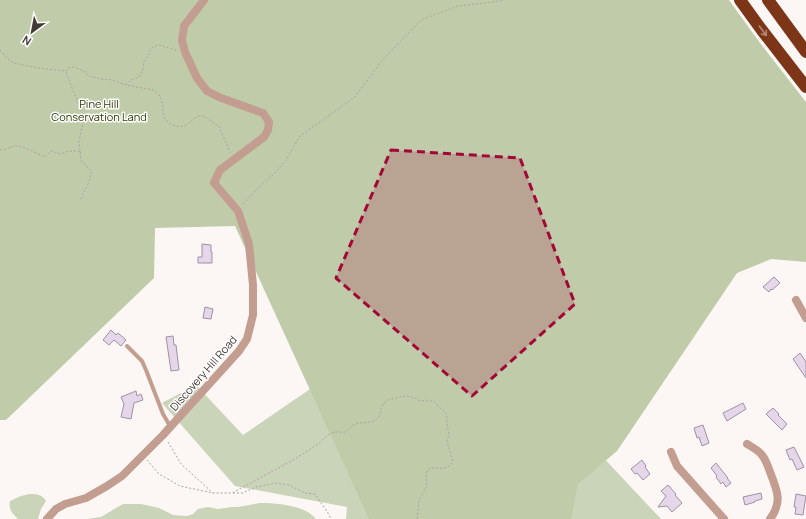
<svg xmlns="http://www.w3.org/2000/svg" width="806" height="519" font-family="Manrope,sans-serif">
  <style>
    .green { fill: #cad4b8 }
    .forest { fill: #bfcba9 }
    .building { fill: #e6d6e9; stroke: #9f91a2 }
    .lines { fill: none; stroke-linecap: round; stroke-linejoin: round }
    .path { stroke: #aaa4a0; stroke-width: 1; stroke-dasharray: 2 2; stroke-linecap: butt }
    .lane { stroke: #c39e90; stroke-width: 4 }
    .street { stroke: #c39e90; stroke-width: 8 }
    .highway { stroke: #7d3517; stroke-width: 12 }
    .oneway { stroke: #b18674 }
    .marked { fill: #a40737; fill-opacity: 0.2; stroke: #a40737; stroke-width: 3; stroke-dasharray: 8 5; stroke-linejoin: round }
    .labels { text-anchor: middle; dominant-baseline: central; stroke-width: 3; stroke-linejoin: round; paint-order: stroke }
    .park-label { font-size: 11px; fill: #2c3a01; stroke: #fff }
    .street-label { font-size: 11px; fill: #433a35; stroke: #fff }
  </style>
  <rect width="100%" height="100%" fill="#fcf7f4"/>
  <g class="green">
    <polygon points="652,154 568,420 661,519 346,519 347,507 235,486 162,403 196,385 243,435"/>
    <path d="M 29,494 C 36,494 42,494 46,501 L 41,509 L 38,519 L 18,519 C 13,514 8,510 10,501 L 21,496 Z"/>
    <path d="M 260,503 C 277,503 305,505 316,519 L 87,519 L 101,517 L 123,504 L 141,504 L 159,508 L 173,515 L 187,516 L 193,514 L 198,509 L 208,507 L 218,509 L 232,507 L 238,507 Z"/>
  </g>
  <polygon class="forest" points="0,0 729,0 760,43 806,102 806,262 771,259 737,273 617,451 578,484 571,519 369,519 235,226 155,228 154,278 6,420 0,420"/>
  <g class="building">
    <polygon points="202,244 211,245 211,252 212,252 212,263 198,263 198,257 202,257"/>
    <polygon points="774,277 780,283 772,290 771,289 769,292 763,287"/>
    <polygon points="205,307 213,309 211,319 203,318"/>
    <polygon points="111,330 116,335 118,333 126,340 121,346 114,340 109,345 103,340"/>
    <polygon points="173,336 174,345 176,345 179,370 171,371 166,337"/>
    <polygon points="800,353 806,362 806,378 793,359"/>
    <polygon points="136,391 137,396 141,394 143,400 134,403 131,419 121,417 124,404 121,397"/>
    <polygon points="743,403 746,409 727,421 723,413"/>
    <polygon points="773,408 779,414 778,415 787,424 782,430 766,414"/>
    <polygon points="703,425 709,443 702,446 699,437 697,438 694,428"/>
    <polygon points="794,447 804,467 797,470 792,459 790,460 786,450"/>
    <polygon points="642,460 646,466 645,467 650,474 643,480 637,473 635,474 631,469"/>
    <polygon points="716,463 728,478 727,478 731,483 726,487 723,482 721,484 716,477 717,476 711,468"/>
    <polygon points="668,485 676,494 675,495 682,503 672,512 667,506 658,507 666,496 661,491"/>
    <polygon points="761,493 762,499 755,501 755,502 745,505 743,497"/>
    <polygon points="796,494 806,496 803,515 795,514 796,507 794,507"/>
  </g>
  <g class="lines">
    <g class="path">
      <path d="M 0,50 L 9,60 L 14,63 L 38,68 L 66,71 L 68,68 L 74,67 L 85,72 L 89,76 L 101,79 L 112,80 L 126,85 L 154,90 C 158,94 162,98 162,103 C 164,110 162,115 167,121 C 171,125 178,128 184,126 C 190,124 193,117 200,116 C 206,115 213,124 219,126 C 222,135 227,143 230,153"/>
      <polyline points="66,72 72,88 83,115 82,127 79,141 81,160 86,166 92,171 89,182 80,200"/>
      <polyline points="126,85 131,80 139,77 143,70 144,61 148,56 150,51 153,47 159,45 176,50"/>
      <path d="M 0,150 C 6,150 10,147 15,146 C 22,145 37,154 45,157 L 51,151 L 61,154 C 66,151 75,150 80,152"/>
      <polyline points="243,204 260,186 276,172 286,160 300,136 355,97 380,63 421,20 458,6 500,1 504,0"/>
      <polyline points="168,442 181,464 213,493"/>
      <path d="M 147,460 L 159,474 L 180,486 L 213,493 L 232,493 L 295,459 L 318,444 L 328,435 L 334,432 L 346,432 L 353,425 L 359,423 L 371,422 L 376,420 L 380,415 L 381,409 L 384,403 L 388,400 L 405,396 L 413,397 L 420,401 L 427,400 L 434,402 L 439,407 L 446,413 L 447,419 L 447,425 L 449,434 L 447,441 L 453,462 C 448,470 439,468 430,468 L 427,472 L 426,478 L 427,486 L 419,500 L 417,519"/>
      <polyline points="233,493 243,493 256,487 275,483 289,485 305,493 315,494 328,513 331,519"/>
    </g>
    <polyline class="lane" points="127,346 142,361 146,370 163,414 170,426"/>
    <g class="street">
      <polyline points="796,300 806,318"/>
      <path d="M 747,444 C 752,447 758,450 762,455 C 766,460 768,466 770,472 C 777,490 783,502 770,519"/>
      <polyline points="671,452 677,466 724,519"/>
      <polyline points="47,519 56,509 65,504 86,498 107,486 122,476 163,435 239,351 247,339 253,315 253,285 249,244 238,211 214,183 220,170 264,137 268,130 269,122 263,113 221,98 207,91 197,78 185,52 182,40 184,26 204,0"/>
    </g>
    <g class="highway">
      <polyline points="740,0 761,29 806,87"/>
      <polyline points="768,0 806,52"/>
    </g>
  </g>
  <defs><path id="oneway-shaft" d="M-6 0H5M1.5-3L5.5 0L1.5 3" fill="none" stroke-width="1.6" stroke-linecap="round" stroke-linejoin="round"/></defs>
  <use class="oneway" href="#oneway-shaft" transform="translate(763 31) rotate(53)"/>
  <path class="marked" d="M 391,150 L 520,158 L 575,304 L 472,396 L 336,278 Z"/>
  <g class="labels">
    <g class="park-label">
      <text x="99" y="103">Pine Hill<tspan x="99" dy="13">Conservation Land</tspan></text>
    </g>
    <g class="street-label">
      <text transform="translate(203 373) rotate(-49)">Discovery Hill Road</text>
    </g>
  </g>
  <g transform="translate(32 32) rotate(212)" stroke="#ffffff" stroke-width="3" paint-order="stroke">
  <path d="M0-3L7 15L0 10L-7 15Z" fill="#433a35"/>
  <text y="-6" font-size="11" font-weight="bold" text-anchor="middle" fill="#433a35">N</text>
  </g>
</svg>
